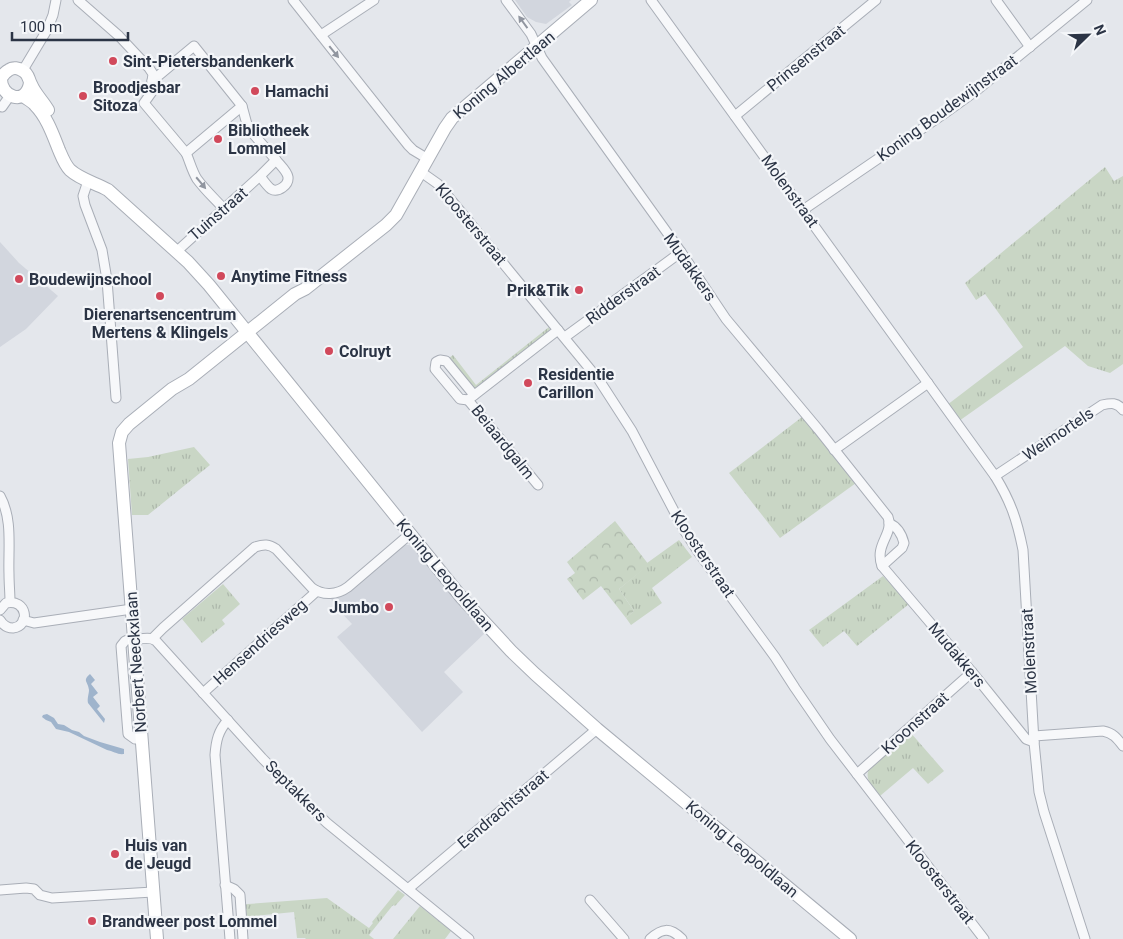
<svg xmlns="http://www.w3.org/2000/svg" width="1123" height="939" font-family="Roboto,sans-serif">
  <style>
    .built { fill: #d2d6de }
    .grass { fill: url(#grass-tufts) }
    .forest { fill: url(#forest-crowns) }
    .water { fill: #9fb4cc }
    .lines { fill: none; stroke-linecap: round; stroke-linejoin: round }
    .minor-casing { stroke: #a9aeb7; stroke-width: 11 }
    .secondary-casing { stroke: #a9aeb7; stroke-width: 14 }
    .minor { stroke: #f7f8fa; stroke-width: 9 }
    .secondary { stroke: #fff; stroke-width: 12 }
    .oneway { fill: #9196a0 }
    .poi-dot { fill: #d1495b; stroke: #f4f6f9; stroke-width: 2 }
    .labels { text-anchor: middle; dominant-baseline: central; stroke-width: 4.5; stroke-linejoin: round; paint-order: stroke }
    .street-label { font-size: 16px; fill: #2b3445; stroke: #f4f6f9 }
    .poi-label { font-size: 16px; font-weight: bold; fill: #2b3445; stroke: #f4f6f9; text-anchor: start }
  </style>
  <defs>
    <pattern id="grass-tufts" width="24" height="20" patternUnits="userSpaceOnUse" patternTransform="scale(1.25)"><rect width="24" height="20" fill="#c9d6c5"/><path d="M3 7l-1-3M5 7V3M7 7l1-3M15 17l-1-3M17 17v-4M19 17l1-3" fill="none" stroke="#adb8ab"/></pattern>
    <pattern id="forest-crowns" width="20" height="18" patternUnits="userSpaceOnUse" patternTransform="scale(1.25)"><rect width="20" height="18" fill="#c9d6c5"/><path d="M2 6a3 3 0 1 1 6 0M12 15a3 3 0 1 1 6 0" fill="none" stroke="#adb8ab"/></pattern>
  </defs>
  <rect width="100%" height="100%" fill="#e4e7ec"/>
  <g class="built">
    <polygon points="515,0 571,0 569,2 572,5 546,24 536,22 527,17"/>
    <polygon points="0,242 19,263 58,296 26,329 0,347"/>
    <polygon points="402,545 409,545 412,546 462,608 485,633 444,672 463,692 422,732 337,637 352,624 336,607 330,597"/>
  </g>
  <g class="grass">
    <polygon points="1105,167 1114,181 1123,176 1123,364 1110,373 1088,366 1065,346 959,421 947,405 1023,347 985,294 976,300 965,283"/>
    <polygon points="549,327 550,330 546,335 475,390 449,358 453,355 476,385"/>
    <polygon points="802,417 856,483 780,538 729,473"/>
    <polygon points="194,447 210,465 148,515 132,515 128,459 148,457"/>
    <polygon points="679,540 692,557 652,588 662,603 631,625 626,618 634,611 619,589 648,565 647,563"/>
    <polygon points="883,576 909,604 857,646 844,631 823,647 809,630"/>
    <polygon points="223,584 240,604 222,620 225,624 202,643 182,619"/>
    <path d="M 910,732 L 944,771 L 928,784 L 913,768 L 880,796 C 873,787 864,780 869,769 Z"/>
    <polygon points="398,890 405,895 395,906 393,905 369,935 374,939 306,939 305,938 297,938 294,912 245,917 244,905 248,904 327,898 369,928 373,923 372,922"/>
    <polygon points="420,906 451,931 445,939 393,939"/>
  </g>
  <polygon class="forest" points="615,521 649,565 619,589 634,611 626,618 601,586 583,600 567,579 575,573 567,562"/>
  <g class="water">
    <path d="M 90,674 L 95,680 L 91,684 L 98,693 L 93,697 L 100,706 L 97,709 L 105,719 L 104,723 L 88,703 C 87,698 89,694 89,690 C 88,681 82,681 90,674 Z"/>
    <path d="M 47,714 L 54,718 L 58,724 L 64,725 L 72,730 L 79,732 L 84,736 L 100,742 L 124,749 L 124,754 C 118,755 113,751 107,750 L 69,732 L 56,729 L 51,722 L 46,720 L 42,717 L 43,715 Z"/>
  </g>
  <g class="lines">
    <g class="minor-casing">
      <g id="minor">
        <polyline points="78,0 119,36 149,68 153,74 152,81"/>
        <polyline points="293,0 408,145 413,150 428,159"/>
        <path d="M 506,0 L 531,34 L 542,58 L 681,252 L 726,319 L 818,429 L 888,517 C 894,535 874,544 882,566 L 972,672 L 1026,739 L 1034,742"/>
        <path d="M 651,0 L 995,476 C 1011,502 1017,520 1023,550 L 1034,742 L 1039,792 L 1044,812 L 1085,939"/>
        <polyline points="996,0 1030,47"/>
        <polyline points="321,35 374,0"/>
        <polyline points="23,70 47,30 53,15 56,0"/>
        <polyline points="2,107 9,97"/>
        <polyline points="735,116 876,0"/>
        <polyline points="186,153 242,106"/>
        <polyline points="421,172 438,184 599,380 632,431 684,530 699,553 775,657 795,688 830,739 984,939"/>
        <polyline points="88,181 83,196 85,205 102,250 107,280 116,398"/>
        <path d="M 224,209 C 215,199 205,190 197,179 C 192,171 190,162 186,153 L 144,103 L 154,89 L 152,81 L 194,46 L 242,106 L 248,128 L 276,160"/>
        <polyline points="803,210 945,113 977,90 1087,0"/>
        <path d="M 176,252 L 260,176 L 276,160 C 280,165 287,171 288,177 C 289,185 278,193 271,189 C 267,186 263,180 260,176"/>
        <polyline points="565,337 681,252"/>
        <polyline points="468,400 460,399 435,369 436,362 440,360 446,361 474,395"/>
        <polyline points="834,450 928,383"/>
        <path d="M 995,476 L 1102,405 C 1111,403 1117,402 1123,410"/>
        <polyline points="538,485 468,400 558,330"/>
        <path d="M 0,496 C 13,519 8,549 9,574 C 9,584 10,593 10,602"/>
        <path d="M 882,566 L 902,548 L 904,543 C 902,535 898,527 889,523"/>
        <path d="M 0,610 L 6,603 C 27,598 31,626 13,628 C 7,628 3,625 0,620"/>
        <polyline points="23,620 34,623 132,609"/>
        <polyline points="134,637 125,641 121,646 128,734 135,739 142,739"/>
        <path d="M 153,638 L 163,628 L 255,547 C 264,544 269,544 276,549 L 312,588 C 323,596 337,595 348,587 L 410,534"/>
        <path d="M 134,640 C 141,639 150,636 156,641 L 262,758 L 302,799 L 327,823 L 469,939"/>
        <polyline points="203,693 317,591"/>
        <path d="M 228,720 C 218,731 216,741 215,755 L 230,939"/>
        <path d="M 1034,736 L 1103,731 C 1113,733 1117,738 1123,746"/>
        <polyline points="857,774 972,672"/>
        <polyline points="225,885 234,889 240,895 243,939"/>
        <polyline points="408,889 597,729"/>
        <polyline points="0,890 26,888 34,889 40,895 52,898 153,892"/>
        <polyline points="590,900 624,939"/>
        <path d="M 650,939 C 662,928 670,927 682,939"/>
      </g>
    </g>
    <g class="secondary-casing">
      <g id="secondary">
        <path d="M 30,83 C 26,107 0,97 1,78 C 3,75 5,72 9,70 C 13,67 19,68 23,71 C 29,74 28,79 31,84 C 35,94 43,101 48,110"/>
        <path d="M 23,96 C 27,99 32,101 35,105 C 47,117 53,135 59,150 C 62,157 65,165 70,170 C 81,180 96,183 108,190 L 188,262 L 209,285 L 462,598 L 511,651 L 535,674 L 597,729 L 850,939"/>
        <polyline points="157,939 119,443 122,432 129,424 172,389 189,379 295,294 305,289 386,225 396,215 445,128 452,118 591,0"/>
      </g>
    </g>
    <use href="#minor" class="minor"/>
    <use href="#secondary" class="secondary"/>
  </g>
  <defs><path id="oneway-solid" d="M-6-.8H1V-3.2L6.5 0L1 3.2V.8H-6Z" transform="scale(1.25)"/></defs>
  <g class="oneway">
    <use href="#oneway-solid" transform="translate(523 22) rotate(-126)"/>
    <use href="#oneway-solid" transform="translate(334 52) rotate(51)"/>
    <use href="#oneway-solid" transform="translate(201 183) rotate(50)"/>
  </g>
  <g class="poi-dot">
    <circle cx="113" cy="61" r="5"/>
    <circle cx="255" cy="91" r="5"/>
    <circle cx="83" cy="96" r="5"/>
    <circle cx="218" cy="139" r="5"/>
    <circle cx="221" cy="276" r="5"/>
    <circle cx="19" cy="279" r="5"/>
    <circle cx="579" cy="290" r="5"/>
    <circle cx="160" cy="296" r="5"/>
    <circle cx="329" cy="351" r="5"/>
    <circle cx="528" cy="383" r="5"/>
    <circle cx="389" cy="607" r="5"/>
    <circle cx="115" cy="854" r="5"/>
    <circle cx="92" cy="921" r="5"/>
  </g>
  <g class="labels">
    <g class="street-label">
      <text transform="translate(806 58) rotate(-39)">Prinsenstraat</text>
      <text transform="translate(504 75) rotate(-40)">Koning Albertlaan</text>
      <text transform="translate(947 108) rotate(-36)">Koning Boudewijnstraat</text>
      <text transform="translate(790 191) rotate(54)">Molenstraat</text>
      <text transform="translate(218 214) rotate(-41)">Tuinstraat</text>
      <text transform="translate(471 224) rotate(50)">Kloosterstraat</text>
      <text transform="translate(690 267) rotate(55)">Mudakkers</text>
      <text transform="translate(623 295) rotate(-36)">Ridderstraat</text>
      <text transform="translate(1058 434) rotate(-34)">Weimortels</text>
      <text transform="translate(503 442) rotate(51)">Beiaardgalm</text>
      <text transform="translate(703 554) rotate(56)">Kloosterstraat</text>
      <text transform="translate(445 575) rotate(50)">Koning Leopoldlaan</text>
      <text transform="translate(260 642) rotate(-42)">Hensendriesweg</text>
      <text transform="translate(1029 651) rotate(-93)">Molenstraat</text>
      <text transform="translate(957 655) rotate(50)">Mudakkers</text>
      <text transform="translate(136 662) rotate(-94)">Norbert Neeckxlaan</text>
      <text transform="translate(915 723) rotate(-42)">Kroonstraat</text>
      <text transform="translate(296 791) rotate(45)">Septakkers</text>
      <text transform="translate(503 809) rotate(-40)">Eendrachtstraat</text>
      <text transform="translate(742 849) rotate(40)">Koning Leopoldlaan</text>
      <text transform="translate(940 882) rotate(52)">Kloosterstraat</text>
    </g>
    <g class="poi-label">
      <text x="123" y="61">Sint-Pietersbandenkerk</text>
      <text x="93" y="87">Broodjesbar<tspan x="93" dy="18">Sitoza</tspan></text>
      <text x="265" y="91">Hamachi</text>
      <text x="228" y="130">Bibliotheek<tspan x="228" dy="18">Lommel</tspan></text>
      <text x="231" y="276">Anytime Fitness</text>
      <text x="29" y="279">Boudewijnschool</text>
      <text x="569" y="290" text-anchor="end">Prik&amp;Tik</text>
      <text x="160" y="314" text-anchor="middle">Dierenartsencentrum<tspan x="160" dy="18">Mertens &amp; Klingels</tspan></text>
      <text x="339" y="351">Colruyt</text>
      <text x="538" y="374">Residentie<tspan x="538" dy="18">Carillon</tspan></text>
      <text x="379" y="607" text-anchor="end">Jumbo</text>
      <text x="125" y="845">Huis van<tspan x="125" dy="18">de Jeugd</tspan></text>
      <text x="102" y="921">Brandweer post Lommel</text>
    </g>
  </g>
  <g transform="translate(1088 35) rotate(67)" stroke="#f4f6f9" stroke-width="4" paint-order="stroke">
  <path d="M0-4L9 19L0 12L-9 19Z" fill="#2b3445"/>
  <text y="-8" font-size="14" font-weight="bold" text-anchor="middle" fill="#2b3445">N</text>
  </g>
  <path d="M12 32v8h116v-8" fill="none" stroke="#2b3445" stroke-width="2.5"/>
  <text x="20" y="32" font-size="15" fill="#2b3445" stroke="#f4f6f9" stroke-width="4" paint-order="stroke">100 m</text>
</svg>
